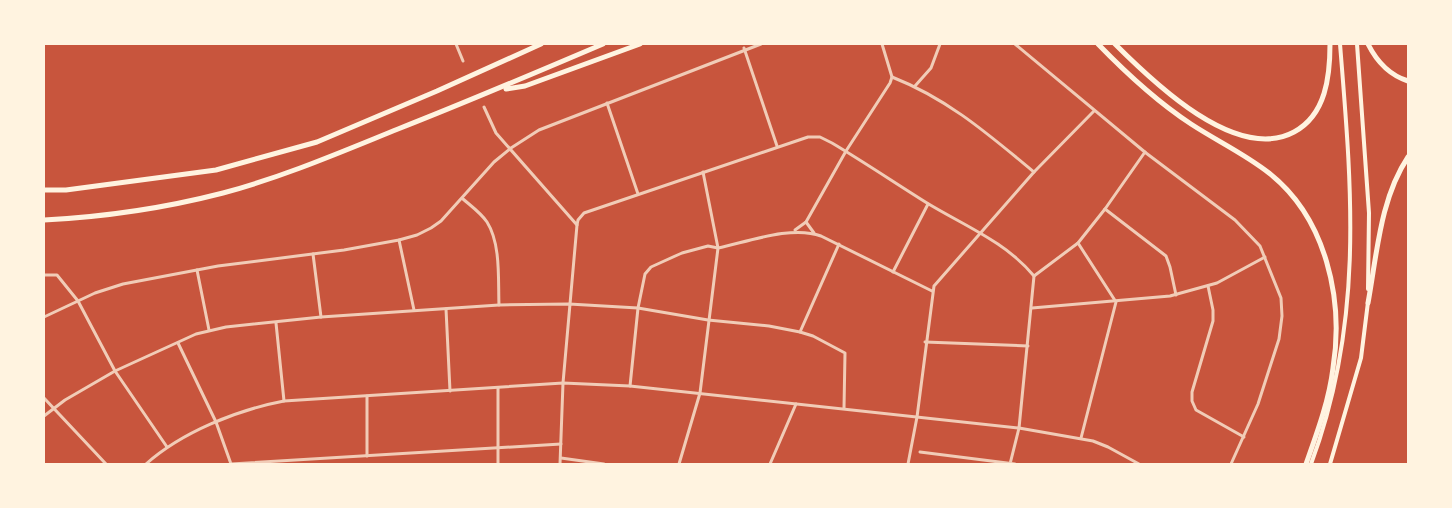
<svg xmlns="http://www.w3.org/2000/svg" width="1452" height="508" font-family="'Space Grotesk',sans-serif">
  <style>
    .lines { fill: none; stroke-linecap: round; stroke-linejoin: round }
    .minor { stroke: #f1ccb7; stroke-width: 3 }
    .tertiary { stroke: #f1ccb7; stroke-width: 3 }
    .secondary { stroke: #fff3e0; stroke-width: 4 }
    .motorway { stroke: #fff3e0; stroke-width: 5 }
  </style>
  <rect width="100%" height="100%" fill="#c8553d"/>
  <g class="lines">
    <g class="minor">
      <polyline points="456,44 463,61"/>
      <polyline points="1015,44 1146,153 1235,220 1260,246 1281,298 1282,316 1279,339 1258,404 1231,464"/>
      <polyline points="744,48 777,146"/>
      <path d="M 892,77 C 948,99 988,134 1034,172"/>
      <polyline points="915,86 931,68 940,44"/>
      <polyline points="607,103 638,194"/>
      <polyline points="484,107 496,133 577,225"/>
      <path d="M 463,199 C 471,206 481,213 487,222 C 501,244 498,280 499,305"/>
      <polyline points="1105,209 1166,256 1170,267 1176,295"/>
      <polyline points="806,222 814,233"/>
      <polyline points="795,230 806,222 846,151 890,83 892,77 882,44"/>
      <polyline points="399,240 414,310"/>
      <polyline points="1078,243 1116,302 1081,438"/>
      <polyline points="313,254 321,317"/>
      <polyline points="197,270 209,330"/>
      <polyline points="893,272 928,204"/>
      <polyline points="44,275 57,275 78,301 115,371 167,447"/>
      <polyline points="1034,276 1078,243 1105,209 1145,152"/>
      <polyline points="1208,286 1213,310 1213,321 1192,392 1192,401 1196,410 1244,437"/>
      <polyline points="1032,308 1170,296 1217,283 1265,257"/>
      <polyline points="446,309 450,391"/>
      <polyline points="44,317 95,293 123,284 218,266 344,250 399,240 417,235 431,228 441,221 494,162 511,148 539,130 761,44"/>
      <polyline points="276,323 284,401"/>
      <polyline points="800,332 839,244"/>
      <polyline points="925,342 1028,346"/>
      <polyline points="178,343 216,422 231,464"/>
      <path d="M 630,386 L 638,308 L 645,274 L 651,267 L 682,253 L 708,246 L 718,248 C 747,242 792,225 821,236 L 932,291"/>
      <polyline points="498,388 498,464"/>
      <polyline points="44,398 106,464"/>
      <polyline points="44,416 65,400 115,371 196,334 226,327 321,317 499,305 569,304 638,308 708,320 769,326 800,332 813,336 845,353 844,408"/>
      <polyline points="920,452 1015,464"/>
      <polyline points="367,456 367,396"/>
      <polyline points="561,458 604,464"/>
      <polyline points="231,464 561,444"/>
      <polyline points="679,464 700,393 718,248 703,172"/>
      <polyline points="908,464 917,417 934,286 1034,172 1094,111"/>
      <polyline points="1010,464 1019,428"/>
    </g>
    <g class="tertiary">
      <path d="M 146,464 C 182,432 237,410 284,401 L 563,383 L 630,386 L 1019,428 L 1093,441 L 1108,447 L 1139,464"/>
      <path d="M 560,464 L 563,383 L 577,225 L 578,220 L 584,213 L 808,137 L 820,137 L 832,143 C 864,162 895,183 927,203 C 963,225 1006,242 1034,276 L 1019,428"/>
      <polyline points="770,464 796,404"/>
    </g>
    <g class="secondary">
      <polyline points="1357,44 1369,213 1368,289"/>
      <path d="M 1311,464 C 1364,322 1352,191 1340,44"/>
      <polyline points="1330,464 1361,358 1368,302"/>
    </g>
    <g class="motorway">
      <path d="M 1098,44 C 1127,74 1156,101 1191,124 C 1217,141 1245,154 1269,173 C 1326,218 1344,299 1333,368 C 1329,401 1317,433 1306,464"/>
      <path d="M 1115,44 C 1153,82 1236,163 1294,132 C 1326,115 1330,76 1330,44"/>
      <path d="M 1368,44 C 1377,62 1389,75 1408,81"/>
      <polyline points="506,89 525,86 640,44"/>
      <polyline points="44,190 66,190 216,170 317,142 437,91 541,44"/>
      <path d="M 44,220 C 103,217 165,208 223,193 C 283,177 341,152 398,129 C 467,102 535,73 603,44"/>
      <path d="M 1368,303 C 1377,254 1380,199 1408,157"/>
    </g>
  </g>
  <rect width="1452" height="508" fill="none" stroke="#fff3e0" stroke-width="90"/>
</svg>
